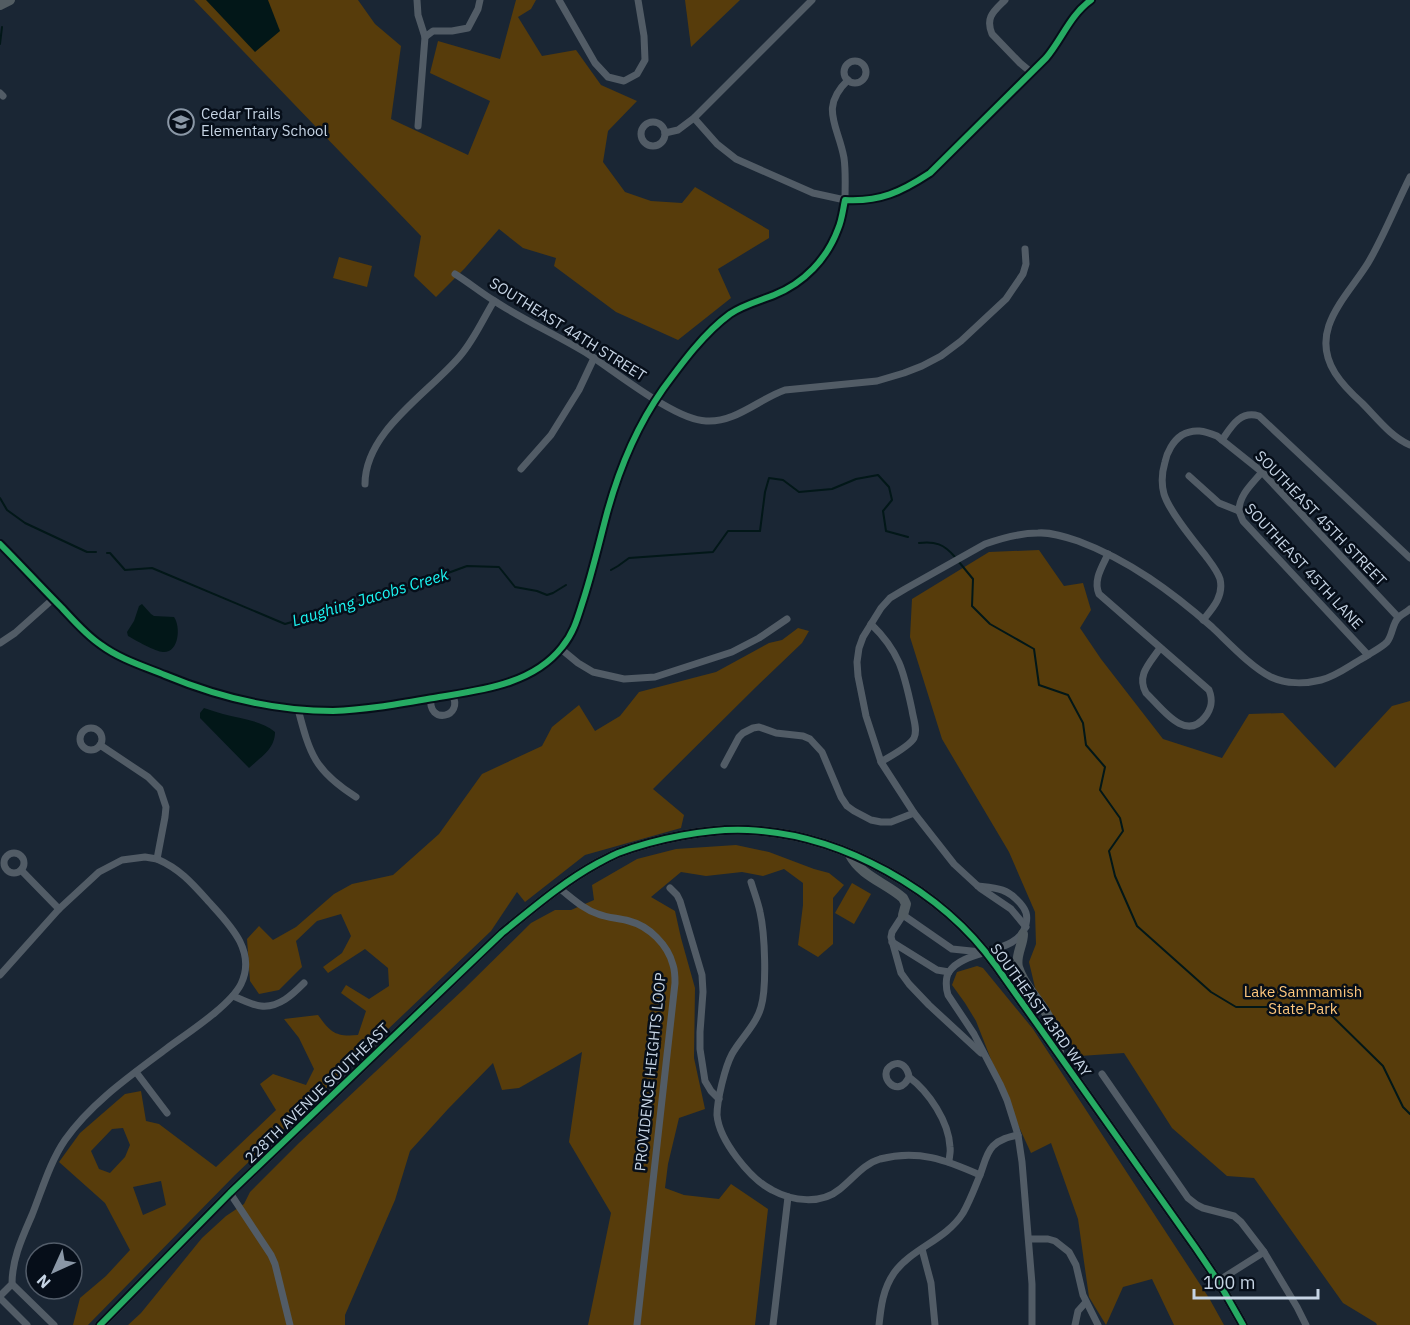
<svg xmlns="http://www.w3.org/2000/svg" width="1410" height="1325" font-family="'IBM Plex Sans',sans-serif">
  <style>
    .green { fill: #573c0b; fill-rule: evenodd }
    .water { fill: #021718 }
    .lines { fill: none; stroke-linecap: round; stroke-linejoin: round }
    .stream { stroke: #021718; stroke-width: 2 }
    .minor { stroke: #525c66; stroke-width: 7 }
    .secondary { stroke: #525c62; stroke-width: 10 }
    .cycleway-casing { stroke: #060e19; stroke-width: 10 }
    .cycleway { stroke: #26ab63; stroke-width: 6 }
    .labels { text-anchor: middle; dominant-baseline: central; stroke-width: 5; stroke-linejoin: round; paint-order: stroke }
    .poi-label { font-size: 15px; fill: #c6d4e4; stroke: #060e19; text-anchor: start }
    .street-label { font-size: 15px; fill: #c6d4e4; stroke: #060e19 }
    .park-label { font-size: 15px; fill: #fec77d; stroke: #060e19 }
    .water-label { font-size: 16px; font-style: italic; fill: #1cf6f3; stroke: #060e19 }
  </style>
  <rect width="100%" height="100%" fill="#1a2634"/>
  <g class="green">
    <polygon points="194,0 358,0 375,24 401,46 391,119 468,155 490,101 430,73 438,41 500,59 516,0 536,0 531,9 518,17 542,56 576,50 601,85 637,101 608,131 603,162 625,192 651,201 682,203 695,187 769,230 769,238 718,269 731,298 678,340 616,312 554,266 556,258 523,248 499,229 465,268 436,297 414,276 421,236"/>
    <polygon points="685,0 740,0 691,47"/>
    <polygon points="339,257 372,266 367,287 333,278"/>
    <polygon points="1039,550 1064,586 1083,583 1091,610 1080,628 1101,659 1163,739 1222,758 1249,714 1283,713 1335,768 1392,706 1410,701 1410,1325 1377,1325 1376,1323 1343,1303 1254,1178 1227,1176 1172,1128 1124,1053 1080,1056 1037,996 1029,962 1036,944 1035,912 1009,852 942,739 910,637 912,599 989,552"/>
    <path d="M 798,628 L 809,631 L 802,643 L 756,687 L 653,789 L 684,815 L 681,828 L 585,855 L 525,902 L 517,892 L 491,931 L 235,1175 L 88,1325 L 73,1325 L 80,1298 L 106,1276 L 130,1250 L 105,1203 L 59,1162 L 80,1133 L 125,1094 L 141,1091 L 146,1121 L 159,1124 L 216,1167 L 276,1110 L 260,1084 L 273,1074 L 306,1085 L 314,1069 L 299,1038 L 284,1019 L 318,1015 C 331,1033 336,1037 358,1035 L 366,1011 L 341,993 L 346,985 L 369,999 L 389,986 L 388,968 L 365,949 L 328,973 L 323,967 L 342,953 L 351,936 L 341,914 L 317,921 L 296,941 L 302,967 L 279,990 L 259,994 L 250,981 L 247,939 L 259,926 L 273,940 L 296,927 L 334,894 L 352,884 L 393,875 L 439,834 L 482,774 L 542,746 L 552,727 L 579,705 L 595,731 L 620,716 L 639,692 L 716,672 L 769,643 L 782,640 ZM 123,1128 L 130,1145 L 125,1157 L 110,1173 L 99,1169 L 91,1151 L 112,1129 ZM 161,1181 L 166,1205 L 143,1215 L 133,1187 Z"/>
    <polygon points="736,845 769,852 814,869 829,873 844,885 833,898 833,944 818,957 798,945 803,905 803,883 784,869 763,876 742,872 706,876 681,872 651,897 675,911 681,938 695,988 694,1058 705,1109 679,1118 668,1164 665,1188 684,1195 719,1199 731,1184 768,1209 755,1325 588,1325 611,1213 569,1142 582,1052 519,1088 502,1090 493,1063 448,1109 410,1151 395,1200 345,1315 345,1325 128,1325 141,1313 202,1238 226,1216 244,1204 250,1192 299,1143 464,989 531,923 555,910 571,910 594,900 592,885 637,859 676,849"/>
    <polygon points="852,883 871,894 854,924 835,913"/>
    <polygon points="977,966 983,968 1033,1029 1209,1298 1224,1325 1174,1325 1152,1279 1123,1287 1106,1325 1089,1297 1078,1219 1051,1143 1031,1153 1008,1103 976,1021 965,1003 952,985 957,972"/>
  </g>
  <g class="water">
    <polygon points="206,0 268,0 280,31 255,52"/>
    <path d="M 142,604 L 151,614 L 154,616 L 174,617 C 181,627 179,653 163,652 C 156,652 135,640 128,636 L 127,632 L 134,621 L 139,606 Z"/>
    <path d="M 204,708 C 210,710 216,712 223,714 C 240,719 261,720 275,732 C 275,749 261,757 249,768 L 200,718 L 200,713 Z"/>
  </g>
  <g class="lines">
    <g class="stream">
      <polyline points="0,44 2,27"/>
      <polyline points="0,498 7,510 25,523 87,552 96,552"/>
      <path d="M 919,543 C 935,541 944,544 955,557"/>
      <polyline points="107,553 110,553 125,570 152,568 285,624 399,591 467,566 499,567 515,587 537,591 547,595 553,593 566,585"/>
      <polyline points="959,562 973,579 972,606 990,624 1034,649 1039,685 1068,695 1083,723 1086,745 1105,767 1100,790 1120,818 1123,831 1109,851 1115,876 1137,926 1211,992 1236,1007 1280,1007 1293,1014 1327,1011 1383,1066 1403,1107 1410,1114"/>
      <polyline points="611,570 618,566 629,558 713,552 728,531 760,531 765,492 769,478 783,480 799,492 832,489 856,479 878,475 889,487 892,500 883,511 886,531 908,537"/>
    </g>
    <g class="minor">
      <polyline points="417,0 418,15 425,37 418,126"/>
      <polyline points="559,0 595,63 608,77 624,81 637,74 645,60 644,36 638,0"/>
      <path d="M 1005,0 C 994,11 985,17 992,34 L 1020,63 L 1032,73"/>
      <polyline points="425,37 433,31 452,31 468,28 478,9 480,0"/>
      <circle cx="855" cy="72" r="11"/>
      <polyline points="0,93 3,96"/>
      <path d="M 694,118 L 717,144 L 736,159 L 813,193 L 845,200 C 845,186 846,172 844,158 C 838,125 819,108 848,80"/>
      <circle cx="653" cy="134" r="12"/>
      <polyline points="665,133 678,130 694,118 812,0"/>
      <path d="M 1410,177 C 1396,205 1384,236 1368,263 C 1347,297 1308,330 1335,373 C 1342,384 1352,394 1362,403 C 1377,418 1391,437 1410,445"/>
      <path d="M 455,274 C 468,282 480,292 493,300 C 523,320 557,335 588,354 C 616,372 675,420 706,421 C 735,423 759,399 785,390 L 877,381 L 904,373 L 922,366 L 941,356 L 961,341 L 1006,299 L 1023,274 L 1026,264 L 1025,249"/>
      <path d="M 1222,440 C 1231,427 1240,410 1259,416 L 1410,558"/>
      <polyline points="521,469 551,435 579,390 594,358"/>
      <polyline points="1189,476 1219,503 1239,511 1243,521 1368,655"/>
      <path d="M 365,484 C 365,431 429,393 460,356 C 474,340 483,319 494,301"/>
      <path d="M 1239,511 C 1239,495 1252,484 1262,472"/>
      <path d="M 0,544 C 21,565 41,587 62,608 C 74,621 86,635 101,645 C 120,659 143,666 165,675 C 218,697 275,711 333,711 C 368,710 404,703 439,697 C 482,690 533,684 562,647 C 573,634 577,620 582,604 C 592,574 599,543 607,513 C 619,469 637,426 663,389 C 682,363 704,333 730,314 C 743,305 759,301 774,295 C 804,283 827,259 838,229 C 842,220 843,209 845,200 C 880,202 901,192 930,173 L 1046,58 C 1062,39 1070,15 1091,0"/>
      <path d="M 1108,554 C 1102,567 1093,580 1099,594 L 1209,690 C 1213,700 1212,708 1205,717 C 1185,743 1161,707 1146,693 C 1136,675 1150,663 1160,648"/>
      <path d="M 1203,620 C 1213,608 1224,596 1220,579 C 1217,570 1210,562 1205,555 C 1193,540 1169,511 1164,494 C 1161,483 1162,472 1165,462 C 1167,452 1173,441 1182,435 C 1194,428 1205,431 1217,436 L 1262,472 L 1398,617"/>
      <path d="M 871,624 C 900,652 904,673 912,710 C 913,718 918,730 914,738 C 910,746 889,757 881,762"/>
      <polyline points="0,643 15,633 53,599"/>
      <polyline points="561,649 578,663 593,672 624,679 655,677 732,652 759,638 787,619"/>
      <path d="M 431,698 C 427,725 465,718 452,694"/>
      <path d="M 298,709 C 310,755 315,771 356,797"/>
      <circle cx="91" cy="739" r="11"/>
      <polyline points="724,765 739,737 743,733 753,728 759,727 776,733 803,736 810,739 822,752 841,797 847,806 854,811 871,820 881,822 891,822 914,813"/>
      <circle cx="14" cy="863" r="10"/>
      <polyline points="21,870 59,909"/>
      <path d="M 751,882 C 754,892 758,902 760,912 C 765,934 767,987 761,1007 C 756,1025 741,1038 732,1054 C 725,1067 717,1100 717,1115 C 719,1140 750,1179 772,1190 C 792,1201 821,1205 840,1189 C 853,1179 863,1164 880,1159 C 918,1149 946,1160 980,1175"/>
      <path d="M 978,886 C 996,888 1007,888 1020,903 C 1026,910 1028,915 1026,924 C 1020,955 964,948 949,972 C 945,978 946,989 948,995 L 974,1034 L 1000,1084 L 1007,1100 L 1018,1135 L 1022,1162 L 1032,1284 L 1032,1325"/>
      <path d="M 559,888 C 572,898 583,909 598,914 C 608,918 618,918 629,921 C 649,926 668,945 673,965 C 675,971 675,977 675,983 L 637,1325"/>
      <polyline points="670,888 677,895 680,901 702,975 703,992 700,1032 700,1049 705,1081 711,1091 719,1099"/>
      <path d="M 1026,927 L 1011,909 L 980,888 L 954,864 L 914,813 L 881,762 L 866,716 L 858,676 L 857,662 L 859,648 L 863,637 L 881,608 L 890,598 L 905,589 L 985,544 C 1002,538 1020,533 1038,533 C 1051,532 1066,537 1078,541 C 1129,560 1172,592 1212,627 C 1229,643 1251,667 1271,677 C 1286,684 1305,684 1321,680 C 1337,676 1350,665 1365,657 C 1372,652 1381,648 1387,642 C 1393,635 1392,623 1399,617 C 1402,614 1407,612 1410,609"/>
      <polyline points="892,942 937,970 949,972"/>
      <polyline points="0,975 59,909 99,872 122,860 145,857 157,859"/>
      <path d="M 233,996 C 241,999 252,1005 261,1006 C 279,1008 293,994 304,983"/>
      <polyline points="981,1053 929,1005 909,984 901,973 891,937 892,932 903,915 952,949 981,952"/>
      <polyline points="136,1072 167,1113"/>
      <polyline points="1102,1074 1188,1198 1197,1205 1203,1208 1234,1216 1241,1222 1264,1252 1297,1307 1306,1325"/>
      <path d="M 909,1077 C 898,1101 875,1074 892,1065 C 902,1060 908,1069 909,1077 C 929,1092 949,1122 950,1147 C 951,1152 949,1157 949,1162"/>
      <polyline points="230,1193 271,1255 275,1264 290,1325"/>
      <polyline points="1029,1239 1048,1239 1055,1241 1069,1252 1076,1265 1083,1295 1098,1325"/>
      <polyline points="922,1249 931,1283 935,1325"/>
      <polyline points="1218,1281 1264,1252"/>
      <polyline points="12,1284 54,1325"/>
      <path d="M 0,1296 L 12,1284 C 12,1259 22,1238 32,1215 C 42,1190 50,1162 65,1140 C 91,1103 130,1076 166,1049 C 186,1034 230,1006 241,984 C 257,951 229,924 209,902 C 192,883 180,869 157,859 L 165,817 L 166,807 L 160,789 L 148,777 L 100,745"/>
      <polyline points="0,1298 27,1325"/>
      <polyline points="773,1325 788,1197"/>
      <path d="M 879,1325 C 881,1306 883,1289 894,1273 C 912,1248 946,1240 963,1213 C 970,1201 975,1187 980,1175 C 984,1165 986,1153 993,1146 C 1000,1139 1009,1137 1018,1135"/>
      <polyline points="1075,1325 1078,1311 1086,1302"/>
    </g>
    <g class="secondary">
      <polyline points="0,5 10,0"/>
      <path d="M 850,855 C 861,876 886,883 903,898 L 906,904 L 903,915"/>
      <path d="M 1023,934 C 1023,945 1015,956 1018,967 C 1023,985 1039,999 1048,1016 C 1054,1027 1057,1039 1059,1052"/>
      <path d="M 100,1325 L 230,1193 L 502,933 C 533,908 563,882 598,863 C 604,860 611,856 618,853 C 655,839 708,828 748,830 C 841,834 942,890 996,966 L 1195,1247 L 1218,1281 L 1243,1325"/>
    </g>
    <g class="cycleway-casing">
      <g id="cycleway">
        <path d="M 0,544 C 21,565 41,587 62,608 C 74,621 86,635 101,645 C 120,659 143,666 165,675 C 218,697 275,711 333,711 C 368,710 404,703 439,697 C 482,690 533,684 562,647 C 573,634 577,620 582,604 C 592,574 599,543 607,513 C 619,469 637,426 663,389 C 682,363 704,333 730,314 C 743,305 759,301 774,295 C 804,283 827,259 838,229 C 842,220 843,209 845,200 C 880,202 901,192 930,173 L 1046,58 C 1062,39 1070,15 1091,0"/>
        <path d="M 100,1325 L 230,1193 L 502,933 C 533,908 563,882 598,863 C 604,860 611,856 618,853 C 655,839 708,828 748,830 C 841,834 942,890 996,966 L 1195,1247 L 1218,1281 L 1243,1325"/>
      </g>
    </g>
    <use href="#cycleway" class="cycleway"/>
  </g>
  <defs>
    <g id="school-ring" transform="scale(1.35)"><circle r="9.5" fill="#060e19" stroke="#8a97a6" stroke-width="1.5"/><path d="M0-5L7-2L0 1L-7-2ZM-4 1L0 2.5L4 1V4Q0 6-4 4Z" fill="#8a97a6"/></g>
  </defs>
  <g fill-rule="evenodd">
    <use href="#school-ring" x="181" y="122"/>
  </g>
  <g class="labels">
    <g class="poi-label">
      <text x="201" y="113">Cedar Trails<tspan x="201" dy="17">Elementary School</tspan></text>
    </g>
    <g class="street-label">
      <text transform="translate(568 329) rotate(32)">SOUTHEAST 44TH STREET</text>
      <text transform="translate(1321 518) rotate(46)">SOUTHEAST 45TH STREET</text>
      <text transform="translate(1304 566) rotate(47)">SOUTHEAST 45TH LANE</text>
      <text transform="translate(1041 1010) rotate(54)">SOUTHEAST 43RD WAY</text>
      <text transform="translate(650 1072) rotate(-84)">PROVIDENCE HEIGHTS LOOP</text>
      <text transform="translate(317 1093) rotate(-44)">228TH AVENUE SOUTHEAST</text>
    </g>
    <g class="park-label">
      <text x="1303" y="991">Lake Sammamish<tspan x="1303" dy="17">State Park</tspan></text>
    </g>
    <g class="water-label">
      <text transform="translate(370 597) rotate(-17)">Laughing Jacobs Creek</text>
    </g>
  </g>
  <g transform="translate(54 1271) rotate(225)"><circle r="28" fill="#060e19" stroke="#535d6a" stroke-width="1.5"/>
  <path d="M0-4.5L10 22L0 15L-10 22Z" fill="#8a97a6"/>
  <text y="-9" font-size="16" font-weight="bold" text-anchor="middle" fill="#c6d4e4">N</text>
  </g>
  <path d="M1194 1289v9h124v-9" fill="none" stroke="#c6d4e4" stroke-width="3"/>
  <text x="1203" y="1289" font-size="18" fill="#c6d4e4" stroke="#060e19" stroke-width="4.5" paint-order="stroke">100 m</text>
</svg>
